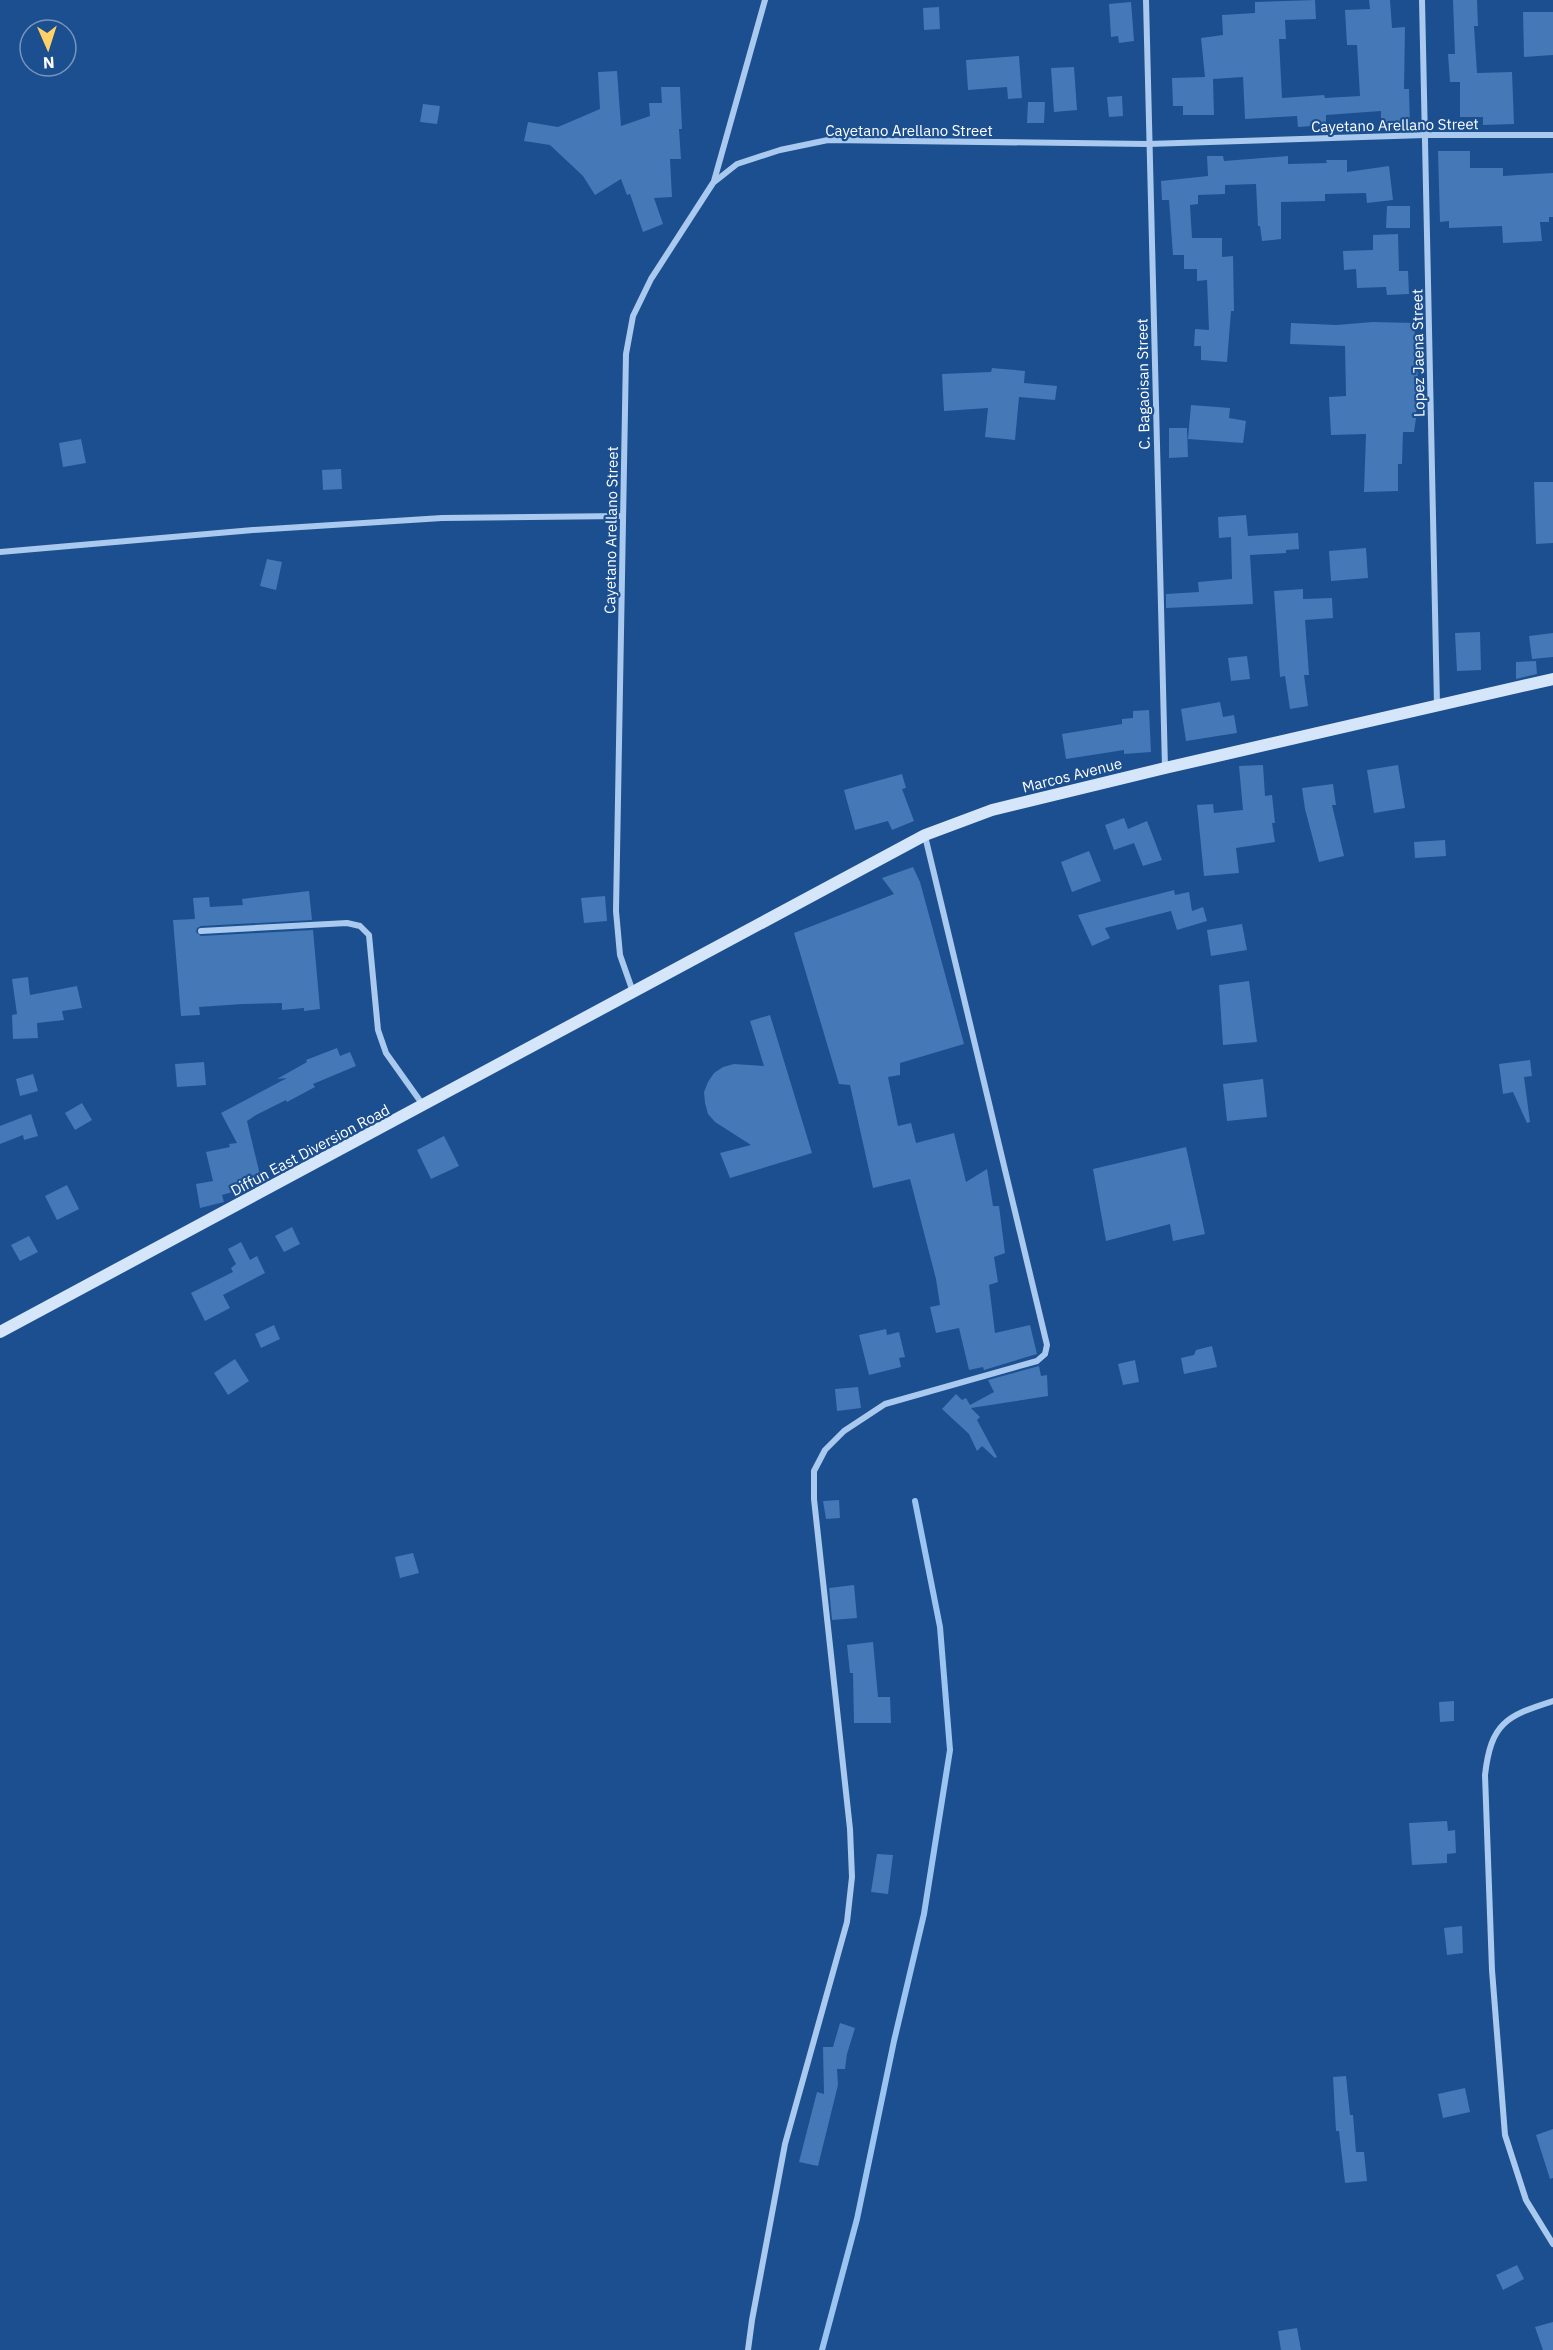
<svg xmlns="http://www.w3.org/2000/svg" width="1553" height="2350" font-family="'IBM Plex Sans',sans-serif">
  <style>
    .lines { fill: none; stroke-linecap: round; stroke-linejoin: round }
    .stream { stroke: #9cc4f0; stroke-width: 6 }
    .building { fill: #4478b7 }
    .minor { stroke: #a9c9ee; stroke-width: 6 }
    .secondary { stroke: #d6e6fa; stroke-width: 12 }
    .labels { text-anchor: middle; dominant-baseline: central; stroke-width: 4.5; stroke-linejoin: round; paint-order: stroke }
    .street-label { font-size: 15px; fill: #fff; stroke: #1b4f8f }
  </style>
  <rect width="100%" height="100%" fill="#1b4f8f"/>
  <g class="lines">
    <polyline class="stream" points="822,2350 857,2219 894,2041 924,1914 950,1750 940,1627 915,1501"/>
  </g>
  <g class="building">
    <polygon points="1315,0 1316,19 1285,20 1286,39 1279,39 1282,98 1324,95 1325,98 1360,96 1357,45 1347,45 1345,10 1370,9 1369,0 1390,0 1392,28 1405,27 1404,89 1409,89 1410,127 1381,128 1381,111 1326,115 1326,125 1298,127 1297,116 1245,119 1243,77 1213,79 1214,115 1183,115 1183,106 1173,106 1172,78 1205,77 1201,38 1223,35 1222,15 1255,13 1255,2"/>
    <polygon points="1453,0 1477,0 1478,26 1474,26 1477,73 1512,72 1514,124 1483,125 1483,117 1460,117 1460,82 1450,82 1448,54 1455,54"/>
    <polygon points="1131,2 1134,41 1119,43 1118,36 1111,37 1109,4"/>
    <polygon points="939,7 940,29 924,30 923,8"/>
    <polygon points="1523,12 1553,12 1553,55 1524,57"/>
    <polygon points="1019,56 1022,98 1008,99 1007,87 968,90 966,60"/>
    <polygon points="1074,67 1077,110 1054,112 1051,68"/>
    <polygon points="617,71 621,126 650,116 649,103 662,103 661,87 680,87 682,129 679,129 681,159 670,159 672,197 654,198 663,224 643,232 630,194 627,195 621,179 595,195 583,176 550,145 524,141 528,122 558,127 600,109 598,72"/>
    <polygon points="1122,96 1123,116 1109,117 1107,97"/>
    <polygon points="1028,102 1045,102 1044,123 1027,123"/>
    <polygon points="423,104 440,106 437,124 420,122"/>
    <polygon points="1438,151 1470,151 1470,168 1503,168 1503,176 1553,173 1553,217 1549,217 1549,222 1540,222 1542,241 1503,243 1502,226 1449,228 1449,221 1440,222"/>
    <polygon points="1207,156 1223,156 1224,161 1288,156 1288,164 1327,163 1326,160 1347,160 1347,172 1389,166 1393,200 1367,203 1366,193 1325,194 1325,201 1281,202 1281,239 1262,241 1260,226 1258,226 1256,184 1225,185 1225,194 1198,195 1198,204 1190,205 1192,238 1222,238 1222,257 1233,256 1234,311 1231,311 1227,362 1201,360 1201,346 1194,346 1195,329 1209,330 1207,280 1197,281 1197,269 1184,269 1184,255 1173,255 1169,200 1162,200 1161,181 1208,176"/>
    <polygon points="1387,206 1410,206 1410,228 1386,228"/>
    <polygon points="1398,234 1399,271 1408,271 1409,294 1387,295 1386,287 1357,288 1356,269 1344,270 1343,251 1373,250 1373,235"/>
    <polygon points="1373,322 1415,323 1414,364 1418,364 1416,418 1414,432 1403,432 1402,464 1398,464 1398,491 1364,492 1366,434 1331,435 1329,397 1346,396 1345,346 1290,344 1291,323 1336,325"/>
    <polygon points="992,368 1025,371 1024,383 1057,386 1055,400 1019,397 1015,440 985,437 988,408 944,411 942,374 991,372"/>
    <polygon points="1191,405 1230,408 1229,418 1246,421 1243,443 1188,439"/>
    <polygon points="1169,428 1187,428 1188,457 1169,458"/>
    <polygon points="81,439 86,463 63,467 59,443"/>
    <polygon points="341,469 342,489 323,490 322,470"/>
    <polygon points="1534,482 1553,482 1553,543 1536,544"/>
    <polygon points="1246,515 1248,536 1298,533 1299,549 1286,550 1286,553 1250,555 1253,604 1166,608 1166,594 1199,592 1198,582 1232,579 1231,537 1219,538 1218,517"/>
    <polygon points="1366,548 1368,578 1331,581 1329,551"/>
    <polygon points="267,559 282,562 276,590 260,586"/>
    <polygon points="1303,589 1303,599 1332,598 1333,618 1305,620 1309,675 1304,675 1308,706 1290,709 1285,676 1280,677 1274,591"/>
    <polygon points="1480,632 1481,670 1457,671 1455,633"/>
    <polygon points="1553,633 1553,657 1532,659 1529,636"/>
    <polygon points="1247,656 1250,679 1231,681 1228,658"/>
    <polygon points="1536,661 1537,674 1516,679 1516,662"/>
    <polygon points="1220,702 1223,717 1234,715 1237,733 1186,741 1181,709"/>
    <polygon points="1149,710 1151,752 1124,754 1124,750 1066,759 1062,734 1122,724 1122,719 1133,718 1133,711"/>
    <polygon points="1263,765 1265,796 1272,795 1275,823 1272,823 1275,842 1236,848 1239,873 1204,876 1197,805 1213,804 1214,813 1243,810 1239,766"/>
    <polygon points="1398,765 1405,808 1374,813 1367,770"/>
    <polygon points="902,774 906,788 902,789 914,821 892,830 888,821 855,830 844,790"/>
    <polygon points="1333,784 1336,805 1332,805 1344,856 1319,862 1305,809 1302,788"/>
    <polygon points="1124,818 1128,829 1147,821 1162,860 1143,866 1134,843 1114,850 1105,825"/>
    <polygon points="1445,840 1446,856 1415,858 1414,842"/>
    <polygon points="1089,851 1101,881 1072,892 1061,862"/>
    <polygon points="913,867 920,882 964,1044 900,1063 900,1075 888,1077 898,1126 911,1123 916,1143 954,1133 966,1182 987,1169 993,1206 999,1206 1005,1253 994,1257 998,1282 989,1285 995,1333 1030,1325 1037,1354 984,1370 983,1367 969,1370 959,1328 936,1333 930,1307 940,1305 936,1279 910,1179 873,1188 850,1085 839,1084 794,933 894,894 882,878"/>
    <polygon points="1174,890 1175,895 1189,892 1192,911 1203,907 1207,921 1177,930 1171,911 1105,928 1110,938 1092,946 1078,915"/>
    <polygon points="309,891 312,920 201,926 197,928 196,932 201,936 313,930 320,1009 304,1011 304,1008 282,1010 282,1003 243,1004 199,1007 200,1015 181,1016 173,920 195,919 193,898 209,897 210,907 243,905 242,899"/>
    <polygon points="605,896 607,921 584,923 581,898"/>
    <polygon points="1242,924 1247,950 1211,956 1207,930"/>
    <polygon points="28,977 30,995 77,986 82,1008 62,1011 64,1020 37,1023 38,1038 13,1039 12,1015 17,1014 12,979"/>
    <polygon points="1249,981 1257,1042 1223,1045 1219,985"/>
    <polygon points="770,1015 812,1153 730,1178 720,1153 751,1145 715,1122 708,1114 705,1103 704,1092 708,1082 714,1073 723,1067 734,1064 764,1066 750,1021"/>
    <polygon points="337,1048 340,1056 350,1052 356,1066 313,1084 315,1087 287,1102 286,1100 256,1115 247,1121 260,1175 247,1178 250,1187 222,1195 224,1202 200,1208 196,1184 213,1181 206,1152 230,1147 229,1144 237,1143 221,1113 287,1078 277,1079 307,1062 306,1060"/>
    <polygon points="1530,1060 1532,1076 1524,1077 1530,1122 1527,1123 1513,1092 1503,1094 1499,1064"/>
    <polygon points="204,1062 206,1085 177,1087 175,1064"/>
    <polygon points="33,1074 38,1091 20,1096 16,1079"/>
    <polygon points="1263,1079 1267,1117 1227,1121 1223,1084"/>
    <polygon points="82,1103 92,1120 75,1130 65,1113"/>
    <polygon points="31,1114 38,1136 24,1140 23,1135 0,1144 0,1126"/>
    <polygon points="444,1136 459,1166 431,1179 417,1150"/>
    <polygon points="1186,1147 1205,1234 1173,1241 1170,1224 1106,1241 1093,1169"/>
    <polygon points="67,1185 79,1209 57,1220 45,1196"/>
    <polygon points="292,1227 300,1244 284,1252 275,1236"/>
    <polygon points="29,1236 38,1252 20,1261 11,1245"/>
    <polygon points="241,1242 250,1260 257,1256 265,1273 223,1295 230,1308 205,1321 191,1293 233,1272 231,1268 236,1264 228,1249"/>
    <polygon points="274,1325 280,1339 261,1348 255,1334"/>
    <polygon points="886,1329 887,1335 899,1332 905,1357 899,1358 901,1367 869,1375 859,1335"/>
    <polygon points="1212,1346 1217,1367 1184,1374 1181,1358 1194,1355 1196,1350"/>
    <polygon points="235,1359 249,1381 228,1395 214,1373"/>
    <polygon points="1135,1360 1139,1382 1123,1385 1118,1364"/>
    <polygon points="1039,1366 1041,1376 1047,1375 1048,1396 971,1408 980,1417 977,1420 997,1457 995,1458 982,1446 977,1451 969,1434 942,1409 956,1394 962,1400 966,1398 970,1405 994,1392 988,1380"/>
    <polygon points="858,1387 861,1408 837,1411 835,1389"/>
    <polygon points="839,1500 840,1518 826,1519 823,1501"/>
    <polygon points="413,1553 419,1573 400,1578 395,1557"/>
    <polygon points="854,1585 857,1618 832,1620 829,1588"/>
    <polygon points="873,1642 878,1697 890,1697 891,1723 854,1723 853,1673 850,1673 847,1645"/>
    <polygon points="1454,1701 1454,1721 1440,1722 1439,1702"/>
    <polygon points="1447,1821 1448,1831 1455,1830 1456,1853 1447,1854 1447,1863 1412,1865 1409,1823"/>
    <polygon points="877,1854 893,1855 888,1894 871,1892"/>
    <polygon points="1462,1926 1463,1953 1447,1955 1444,1928"/>
    <polygon points="840,2023 855,2028 847,2054 845,2069 837,2069 838,2085 818,2166 799,2162 817,2092 824,2094 823,2047 833,2047"/>
    <polygon points="1346,2076 1350,2115 1353,2115 1356,2152 1364,2152 1367,2181 1345,2183 1339,2131 1336,2131 1333,2077"/>
    <polygon points="1465,2088 1470,2112 1443,2118 1438,2094"/>
    <polygon points="1553,2129 1553,2178 1550,2179 1536,2135"/>
    <polygon points="1517,2265 1524,2279 1503,2290 1496,2275"/>
    <polygon points="1553,2322 1553,2350 1543,2350 1535,2327"/>
    <polygon points="1297,2328 1301,2350 1281,2350 1278,2331"/>
  </g>
  <g class="lines">
    <g class="minor">
      <polyline points="1146,0 1165,768"/>
      <polyline points="1422,0 1437,705"/>
      <polyline points="714,181 765,0"/>
      <polyline points="0,552 253,530 442,518 623,516"/>
      <polyline points="201,931 347,923 360,926 369,935 378,1030 386,1053 423,1105"/>
      <polyline points="633,992 620,955 616,911 626,354 633,316 651,279 713,183 737,164 780,150 828,140 1148,144 1425,135 1553,135"/>
      <path d="M 1553,1701 C 1506,1716 1491,1723 1485,1775 L 1492,1970 L 1505,2135 L 1526,2200 L 1553,2244"/>
      <polyline points="748,2350 752,2320 785,2144 847,1922 852,1877 850,1829 814,1499 814,1471 825,1450 844,1431 885,1404 1037,1361 1045,1354 1047,1345 925,836"/>
    </g>
    <polyline class="secondary" points="0,1332 925,835 992,810 1165,768 1553,679"/>
  </g>
  <g class="labels">
    <g class="street-label">
      <text transform="translate(1395 125) rotate(-1)">Cayetano Arellano Street</text>
      <text x="909" y="130">Cayetano Arellano Street</text>
      <text transform="translate(1418 353) rotate(-91)">Lopez Jaena Street</text>
      <text transform="translate(1143 384) rotate(-91)">C. Bagaoisan Street</text>
      <text transform="translate(611 530) rotate(-89)">Cayetano Arellano Street</text>
      <text transform="translate(1072 775) rotate(-14)">Marcos Avenue</text>
      <text transform="translate(310 1150) rotate(-28)">Diffun East Diversion Road</text>
    </g>
  </g>
  <g transform="translate(48 48) rotate(177)"><circle r="28" fill="#1b4f8f" stroke="#7695bc" stroke-width="1.5"/>
  <path d="M0-4.5L10 22L0 15L-10 22Z" fill="#ffd166"/>
  <text y="-9" font-size="16" font-weight="bold" text-anchor="middle" fill="#ffffff">N</text>
  </g>
</svg>
